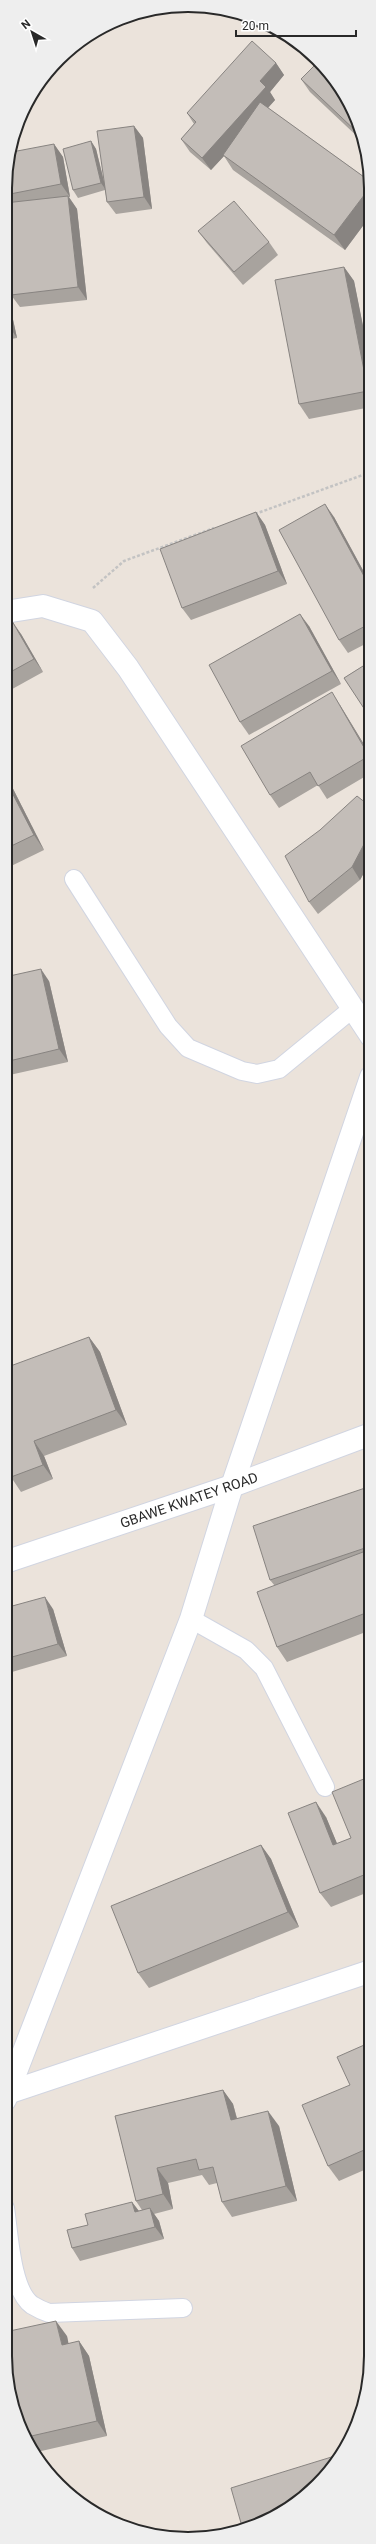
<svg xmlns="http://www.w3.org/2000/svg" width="376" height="2544" font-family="Roboto,sans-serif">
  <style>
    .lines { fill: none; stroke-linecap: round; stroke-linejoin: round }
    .lane-casing { stroke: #d1d5e1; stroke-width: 20 }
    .street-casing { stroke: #d1d5e1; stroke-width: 24 }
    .secondary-casing { stroke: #d1d5e1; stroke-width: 24 }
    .path { stroke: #c3c3c3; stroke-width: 2.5; stroke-dasharray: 3 2; stroke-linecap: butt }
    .lane { stroke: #fff; stroke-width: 18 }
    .street { stroke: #fff; stroke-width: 22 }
    .secondary { stroke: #fff; stroke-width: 22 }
    .wall { fill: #a8a39e }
    .shaded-wall { fill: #888481 }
    .building { fill: #c3bdb8; stroke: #888481 }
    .labels { text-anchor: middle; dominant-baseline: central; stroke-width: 4; stroke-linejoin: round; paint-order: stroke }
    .street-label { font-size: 14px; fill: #292929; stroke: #fff }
    .rim { fill: none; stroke: #292929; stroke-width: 2 }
  </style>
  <rect width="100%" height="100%" fill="#ebe3db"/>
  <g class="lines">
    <g class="lane-casing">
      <g id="lane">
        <polyline points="74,879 168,1026 188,1048 242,1071 257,1074 279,1069 352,1009"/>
        <polyline points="191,1619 246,1650 264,1668 325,1787"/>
        <path d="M 5,2208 C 9,2233 11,2290 32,2305 C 37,2308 43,2311 49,2313 L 183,2308"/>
      </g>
    </g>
    <g class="street-casing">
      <g id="street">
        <polyline points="5,612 43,606 92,621 128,668 371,1036"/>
        <polyline points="10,2092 371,1971"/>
        <polyline points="5,2100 191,1619 232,1486 371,1077"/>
      </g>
    </g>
    <g class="secondary-casing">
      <polyline id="secondary" points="5,1562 232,1486 371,1434"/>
    </g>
    <g class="path">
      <polyline points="255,514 371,472"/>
      <polyline points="93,588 124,561 214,528"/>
    </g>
    <use href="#lane" class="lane"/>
    <use href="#street" class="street"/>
    <use href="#secondary" class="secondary"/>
  </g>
  <g class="wall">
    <polygon points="276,63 284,75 270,92 275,100 268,108 371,182 371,215 345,250 233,170 224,156 211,170 190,152 181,139 194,124 187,113"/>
    <polygon points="301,79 352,107 361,140 310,92"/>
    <polygon points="134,126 143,138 152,209 116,214 107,202 105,190 78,198 73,190 91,141 96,149 104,181"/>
    <polygon points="54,144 63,157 70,197 69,197 77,209 87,300 20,307 11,295 5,244 5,176"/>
    <polygon points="198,231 269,242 278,255 243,285 207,243"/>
    <polygon points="344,267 354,281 371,366 371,407 309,419 299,404"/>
    <polygon points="5,283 17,338 5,340"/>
    <polygon points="256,512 265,525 287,584 191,620 182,608"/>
    <polygon points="334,517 371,585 371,641 348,653 339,640"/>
    <polygon points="5,625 21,634 43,672 5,693"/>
    <polygon points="309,626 341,684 249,735 240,722"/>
    <polygon points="371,661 371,718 344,678"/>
    <polygon points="340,705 371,756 371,773 327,799 318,785 279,808 270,795"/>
    <polygon points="5,773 44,850 5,869"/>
    <polygon points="371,807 371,860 360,880 318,914 309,902"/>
    <polygon points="5,977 49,981 68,1062 5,1076"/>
    <polygon points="89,1337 100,1352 127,1425 44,1456 53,1479 21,1492 11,1477"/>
    <polygon points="371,1486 371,1630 287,1662 277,1647 275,1586 270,1580"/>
    <polygon points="5,1608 53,1609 67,1656 5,1674"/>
    <polygon points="371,1776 371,1891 331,1907 320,1893 326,1817 337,1844 351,1838"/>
    <polygon points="261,1845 271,1859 299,1927 149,1988 138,1973"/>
    <polygon points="371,2042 371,2167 339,2181 328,2166 350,2085"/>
    <polygon points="223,2090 233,2104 237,2118 279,2126 297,2201 232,2217 222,2202 217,2183 209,2185 202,2175 168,2183 173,2209 154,2214 159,2221 164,2239 80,2261 72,2248 88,2225 132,2202 139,2211 142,2210 136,2201 115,2116"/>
    <polygon points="67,2336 68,2344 79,2341 89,2356 107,2436 37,2452 19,2426"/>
  </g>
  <g class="shaded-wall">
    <polygon points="276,63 284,75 270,92 275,100 224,156 223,155 224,156 211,170 202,158 260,81"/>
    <polygon points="134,126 143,138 152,209 144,197"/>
    <polygon points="91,141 96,149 106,190 101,183"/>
    <polygon points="54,144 63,157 70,197 61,184"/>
    <polygon points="371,186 371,215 345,250 334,235"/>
    <polygon points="68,196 77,209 87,300 78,287"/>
    <polygon points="344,267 354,281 371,366 371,395 368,391"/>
    <polygon points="5,283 17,338 8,325 5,312"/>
    <polygon points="5,450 13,462 5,472"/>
    <polygon points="325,504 334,517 371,585 371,589"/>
    <polygon points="256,512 265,525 287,584 278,571"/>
    <polygon points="300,614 309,626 341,684 332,671"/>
    <polygon points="12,621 21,634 43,672 34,659"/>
    <polygon points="332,692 340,705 371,756 371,758"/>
    <polygon points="5,773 44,850 34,835 5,779"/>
    <polygon points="371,831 371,860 360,880 352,867"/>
    <polygon points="41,969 49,981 68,1062 59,1049"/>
    <polygon points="89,1337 100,1352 127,1425 116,1410"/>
    <polygon points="34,1441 44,1456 53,1479 43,1465"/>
    <polygon points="45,1597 53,1609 67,1656 58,1644"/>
    <polygon points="316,1802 326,1817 344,1860 333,1845"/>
    <polygon points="261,1845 271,1859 299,1927 288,1912"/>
    <polygon points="223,2090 233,2104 241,2135 231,2120"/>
    <polygon points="268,2111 279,2126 297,2201 286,2186"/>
    <polygon points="157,2168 168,2183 173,2209 163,2194"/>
    <polygon points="132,2202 141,2214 135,2212"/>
    <polygon points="150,2208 159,2221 164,2239 155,2227"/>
    <polygon points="56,2321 67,2336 72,2360 62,2345"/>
    <polygon points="79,2341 89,2356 107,2436 97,2421"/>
  </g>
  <g class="building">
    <polygon points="252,41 276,63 260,81 266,87 202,158 181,139 196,122 187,113"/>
    <polygon points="319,61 352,107 360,135 301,79"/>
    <polygon points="260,102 371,182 371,186 334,235 223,155"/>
    <polygon points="134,126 144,197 107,202 97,131"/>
    <polygon points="91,141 101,183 73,190 63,149"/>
    <polygon points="54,144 61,184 5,195 5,176 12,152"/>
    <polygon points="68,196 78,287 11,295 5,244 5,203"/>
    <polygon points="234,201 269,242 234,272 198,231"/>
    <polygon points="344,267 368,391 299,404 275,280"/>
    <polygon points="5,312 8,325 5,326"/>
    <polygon points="325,504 371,589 371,623 339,640 279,530"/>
    <polygon points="256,512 278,571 182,608 160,549"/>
    <polygon points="300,614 332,671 240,722 209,665"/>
    <polygon points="12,621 34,659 5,675 5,625"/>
    <polygon points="371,661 371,710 367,713 344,678"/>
    <polygon points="332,692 369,756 318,786 310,772 270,795 241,746"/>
    <polygon points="5,779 34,835 5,849"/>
    <polygon points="357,796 371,807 371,831 352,867 309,902 285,856 320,830"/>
    <polygon points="41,969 59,1049 5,1062 5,977"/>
    <polygon points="89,1337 116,1410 34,1441 43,1465 11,1477 5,1462 5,1368"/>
    <polygon points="371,1486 371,1546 270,1580 253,1526"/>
    <polygon points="371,1549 371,1611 277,1647 257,1592"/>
    <polygon points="45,1597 58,1644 5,1659 5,1608"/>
    <polygon points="371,1776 371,1872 320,1893 288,1813 316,1802 333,1845 351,1838 332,1792"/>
    <polygon points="261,1845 288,1912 138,1973 111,1906"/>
    <polygon points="371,2042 371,2147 328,2166 302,2105 350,2085 337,2057"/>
    <polygon points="223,2090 231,2120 268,2111 286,2186 222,2202 213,2167 199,2170 196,2159 157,2168 163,2194 136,2201 115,2116"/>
    <polygon points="132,2202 135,2212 150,2208 155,2227 72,2248 67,2230 88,2225 85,2214"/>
    <polygon points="56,2321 62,2345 79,2341 97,2421 27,2437 19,2426 5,2356 5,2332"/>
    <polygon points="338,2455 309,2493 247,2529 243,2530 231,2488"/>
  </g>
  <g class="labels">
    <g class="street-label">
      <text transform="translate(189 1500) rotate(-19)">GBAWE KWATEY ROAD</text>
    </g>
  </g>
  <path d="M0 0H376V2544H0ZM188 12H188A176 176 0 0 1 364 188V2356A176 176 0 0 1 188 2532H188A176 176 0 0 1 12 2356V188A176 176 0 0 1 188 12Z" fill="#eee" fill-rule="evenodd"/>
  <path class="rim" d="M188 12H188A176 176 0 0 1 364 188V2356A176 176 0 0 1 188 2532H188A176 176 0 0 1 12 2356V188A176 176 0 0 1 188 12Z"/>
  <g transform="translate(32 32) rotate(321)" stroke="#ffffff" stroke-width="3" paint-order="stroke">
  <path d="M0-3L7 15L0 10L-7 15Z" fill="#292929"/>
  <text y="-6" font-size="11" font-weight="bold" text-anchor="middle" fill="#292929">N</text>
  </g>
  <path d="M236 30v6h120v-6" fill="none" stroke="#292929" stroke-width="2"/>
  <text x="242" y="30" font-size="12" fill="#292929" stroke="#ffffff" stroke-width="3" paint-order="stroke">20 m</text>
</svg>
